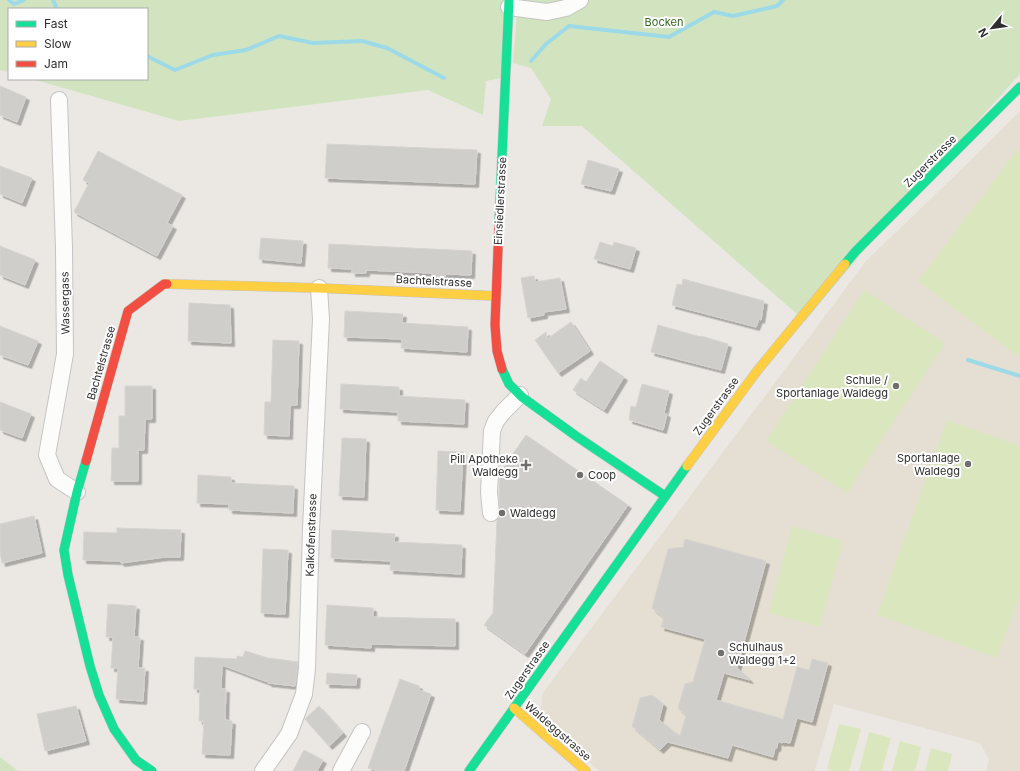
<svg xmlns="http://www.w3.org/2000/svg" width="1020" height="771" font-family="Inter,sans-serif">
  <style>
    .education { fill: #e5ded3 }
    .green { fill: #d1e4bf }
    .pitch { fill: #dae7be }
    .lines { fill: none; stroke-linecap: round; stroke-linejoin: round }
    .stream { stroke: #9ddae8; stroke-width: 4 }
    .building { fill: #d0cecb; stroke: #d6d3d0; filter: url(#shadow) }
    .street-casing { stroke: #c5c4c4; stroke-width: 18 }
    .fast-casing { stroke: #c5c4c4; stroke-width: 10 }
    .slow-casing { stroke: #c5c4c4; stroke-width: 10 }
    .jam-casing { stroke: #c5c4c4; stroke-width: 10 }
    .street { stroke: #fcfcfb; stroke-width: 16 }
    .fast { stroke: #16e098; stroke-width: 9 }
    .slow { stroke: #ffcf43; stroke-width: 9 }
    .jam { stroke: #f24e42; stroke-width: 9 }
    .poi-dot { fill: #706f6e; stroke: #fff; stroke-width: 1.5 }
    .labels { text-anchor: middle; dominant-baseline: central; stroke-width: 4; stroke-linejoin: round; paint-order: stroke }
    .park-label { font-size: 11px; fill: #34691f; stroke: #fff }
    .street-label { font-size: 11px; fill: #2e2e2e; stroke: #fff }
    .poi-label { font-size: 11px; fill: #2e2e2e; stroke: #fff; text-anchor: end }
  </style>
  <defs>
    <filter id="shadow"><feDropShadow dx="3.5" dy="3.5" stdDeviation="0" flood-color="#0004"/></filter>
  </defs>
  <rect width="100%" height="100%" fill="#ebe8e4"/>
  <polygon class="education" points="1020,111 1020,771 986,771 989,759 980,743 834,704 815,771 599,771 549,727 541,713 542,694 866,261 967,164"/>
  <g class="green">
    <polygon points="0,0 509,0 506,77 486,81 483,115 428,90 179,121 32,79 147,79 147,9 9,9 9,72 0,70"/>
    <polygon points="518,0 1020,0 1020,74 896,212 805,321 582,126 542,126 551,99 531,68 513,63"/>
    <polygon points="0,757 18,771 0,771"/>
  </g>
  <g class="pitch">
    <polygon points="1020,146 1020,358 918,281"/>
    <polygon points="864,290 945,343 847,493 766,441"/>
    <polygon points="947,420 1020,446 1020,595 997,658 877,615"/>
    <polygon points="792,526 843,541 820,627 769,613"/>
    <polygon points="839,724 861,729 849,771 832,771 827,769"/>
    <polygon points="869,732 891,738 882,771 859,771"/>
    <polygon points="900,741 921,747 915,771 892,771"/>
    <polygon points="931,748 952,754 948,771 925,771"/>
  </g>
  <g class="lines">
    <g class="stream">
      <polyline points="9,0 14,4 24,0"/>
      <polyline points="53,0 57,9"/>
      <polyline points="147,56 175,70 213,55 246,50 279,36 313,43 362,41 387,48 444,78"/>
      <polyline points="531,61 546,44 569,26 669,37 714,12 733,16 777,6 783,0"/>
      <polyline points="968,360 1020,376"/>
    </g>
  </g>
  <g class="building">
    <polygon points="0,86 26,97 17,122 0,115"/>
    <polygon points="327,144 477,150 475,184 325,178"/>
    <polygon points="98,151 182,195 167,223 173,226 157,256 74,212 89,183 83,180"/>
    <polygon points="588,160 619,169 611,191 581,184"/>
    <polygon points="0,166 32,178 22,203 0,194"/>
    <polygon points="261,238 303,241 301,263 259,259"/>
    <polygon points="600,242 613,246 614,242 636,248 630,269 594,259"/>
    <polygon points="329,244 472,251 471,275 446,274 445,277 432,276 432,273 366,270 366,273 352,273 352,269 328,268"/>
    <polygon points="0,246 35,260 25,285 0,275"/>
    <polygon points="534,276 535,282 560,278 566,309 544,312 544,315 528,318 521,278"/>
    <polygon points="683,279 764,301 761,320 759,319 756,327 672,305 677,284 682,285"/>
    <polygon points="189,303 230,305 231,343 188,341"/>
    <polygon points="345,311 403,314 402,323 468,327 467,352 401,348 402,339 344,337"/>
    <polygon points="571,322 590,351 558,373 535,340 546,332 547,339"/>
    <polygon points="658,325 701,337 701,336 728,344 721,370 651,352"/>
    <polygon points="0,326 38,341 28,365 0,355"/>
    <polygon points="273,340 299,341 297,405 290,405 289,436 264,435 265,402 271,402"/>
    <polygon points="600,361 624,377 604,410 573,390 581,378 586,382"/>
    <polygon points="341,384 399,387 399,396 465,400 464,424 398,421 398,412 340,409"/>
    <polygon points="642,384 669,391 664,413 667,414 663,430 629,420 631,406 636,407"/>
    <polygon points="125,386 152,386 152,419 145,419 144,450 138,450 138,481 111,481 112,448 119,448 119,416 125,416"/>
    <polygon points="0,402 31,414 22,438 0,430"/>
    <polygon points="526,435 628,505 525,654 484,625 493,613 497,520 500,517 500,512 499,494 500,473"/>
    <polygon points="342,438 366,439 364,497 339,496"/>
    <polygon points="438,451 463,452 460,511 436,510"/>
    <polygon points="198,475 231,477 231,483 294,486 293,513 229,510 229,504 197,503"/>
    <polygon points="34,516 42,553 2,563 0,552 0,524"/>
    <polygon points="117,528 181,530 180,557 165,557 121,563 120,561 83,560 84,532 117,533"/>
    <polygon points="332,530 395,534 394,542 462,545 461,574 390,570 391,561 331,558"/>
    <polygon points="685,539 766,561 737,668 750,680 724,673 716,700 783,719 797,667 809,670 812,659 828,663 812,722 797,718 790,743 783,742 782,743 778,741 777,748 775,748 773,757 732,745 728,758 668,742 660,750 632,726 640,698 652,695 663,704 659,720 680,736 686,715 678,708 685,684 693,682 705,639 661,627 664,618 652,608 668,549 683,547"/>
    <polygon points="263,549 288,550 285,614 261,613"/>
    <polygon points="108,604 136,606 134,637 140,637 138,668 145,668 143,701 116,699 118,668 111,668 113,637 106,637"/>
    <polygon points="327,605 373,608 373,617 455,619 455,646 371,644 371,648 325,645"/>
    <polygon points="245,651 268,658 298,662 295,686 268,683 268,682 262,680 222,665 221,689 226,689 225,720 232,721 230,755 202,754 204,721 199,721 200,689 194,689 195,657 237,659 237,656 243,657"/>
    <polygon points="327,673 357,675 356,685 326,684"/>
    <polygon points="400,679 419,686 419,690 431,694 404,771 378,771 368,768"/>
    <polygon points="76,706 86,741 45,751 37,714"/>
    <polygon points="319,706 343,733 329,746 305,719"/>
    <polygon points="304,750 323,760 317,771 293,771"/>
  </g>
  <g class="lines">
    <g class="street-casing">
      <g id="street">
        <polyline points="509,7 547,12 566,8 580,0"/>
        <polyline points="59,100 64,248 65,354 47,455 57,479 77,492"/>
        <polyline points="491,513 489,492 492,431 496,421 504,411 520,395"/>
        <polyline points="263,771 289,734 304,694 307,669 311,529 321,319 319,288"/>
        <polyline points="341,771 362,732"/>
      </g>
    </g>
    <g class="fast-casing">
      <g id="fast">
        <polyline points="499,224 509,0"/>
        <polyline points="845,264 855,252 1020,87"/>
        <polyline points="502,369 509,384 522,397 576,436 665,496"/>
        <polyline points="86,461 77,492 64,550 68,575 90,666 99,695 114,729 136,760 152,771"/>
        <polyline points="469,771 687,466"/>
      </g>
    </g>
    <g class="slow-casing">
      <g id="slow">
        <polyline points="167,284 319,288 496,296"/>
        <polyline points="687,466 757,371 845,264"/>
        <polyline points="514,708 586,771"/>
      </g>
    </g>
    <g class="jam-casing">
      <g id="jam">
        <polyline points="499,224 495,325 497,351 502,369"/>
        <polyline points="86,461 128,311 164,284 167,284"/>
      </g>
    </g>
    <use href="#street" class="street"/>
    <use href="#fast" class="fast"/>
    <use href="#slow" class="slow"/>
    <use href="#jam" class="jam"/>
  </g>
  <g class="poi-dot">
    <circle cx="896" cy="386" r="4"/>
    <circle cx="968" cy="464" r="4"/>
    <path d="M524 459h4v4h4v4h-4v4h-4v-4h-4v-4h4z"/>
    <circle cx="580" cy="475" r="4"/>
    <circle cx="502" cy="513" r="4"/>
    <circle cx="721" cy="653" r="4"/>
  </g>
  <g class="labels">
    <g class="park-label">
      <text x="664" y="22">Bocken</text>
    </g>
    <g class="street-label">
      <text transform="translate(930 161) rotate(-45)">Zugerstrasse</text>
      <text transform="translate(500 201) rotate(-87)">Einsiedlerstrasse</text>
      <text transform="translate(434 281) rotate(3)">Bachtelstrasse</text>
      <text transform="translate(65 303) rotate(-91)">Wassergass</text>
      <text transform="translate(101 363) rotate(-74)">Bachtelstrasse</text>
      <text transform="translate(716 406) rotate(-54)">Zugerstrasse</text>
      <text transform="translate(311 535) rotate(-88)">Kalkofenstrasse</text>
      <text transform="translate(527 670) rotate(-55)">Zugerstrasse</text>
      <text transform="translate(558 731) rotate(41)">Waldeggstrasse</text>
    </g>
    <g class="poi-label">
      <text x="888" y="380">Schule /<tspan x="888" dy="13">Sportanlage Waldegg</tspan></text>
      <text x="960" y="458">Sportanlage<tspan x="960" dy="13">Waldegg</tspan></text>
      <text x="518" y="459">Pill Apotheke<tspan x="518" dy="13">Waldegg</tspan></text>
      <text x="588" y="475" text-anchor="start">Coop</text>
      <text x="510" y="513" text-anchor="start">Waldegg</text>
      <text x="729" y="647" text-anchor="start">Schulhaus<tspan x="729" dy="13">Waldegg 1+2</tspan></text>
    </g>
  </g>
  <rect x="8" y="8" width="140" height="72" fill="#ffffff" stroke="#ababab"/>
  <rect x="16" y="21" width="20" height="6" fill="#16e098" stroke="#ababab"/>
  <text x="44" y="28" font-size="12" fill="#2e2e2e">Fast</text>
  <rect x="16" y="41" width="20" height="6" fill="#ffcf43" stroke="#ababab"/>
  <text x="44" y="48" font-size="12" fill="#2e2e2e">Slow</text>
  <rect x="16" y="61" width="20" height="6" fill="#f24e42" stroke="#ababab"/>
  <text x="44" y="68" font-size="12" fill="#2e2e2e">Jam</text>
  <g transform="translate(992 28) rotate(241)" stroke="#ffffff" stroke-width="3" paint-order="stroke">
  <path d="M0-3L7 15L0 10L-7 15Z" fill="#2e2e2e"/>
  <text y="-6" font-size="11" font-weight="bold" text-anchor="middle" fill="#2e2e2e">N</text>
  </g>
</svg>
